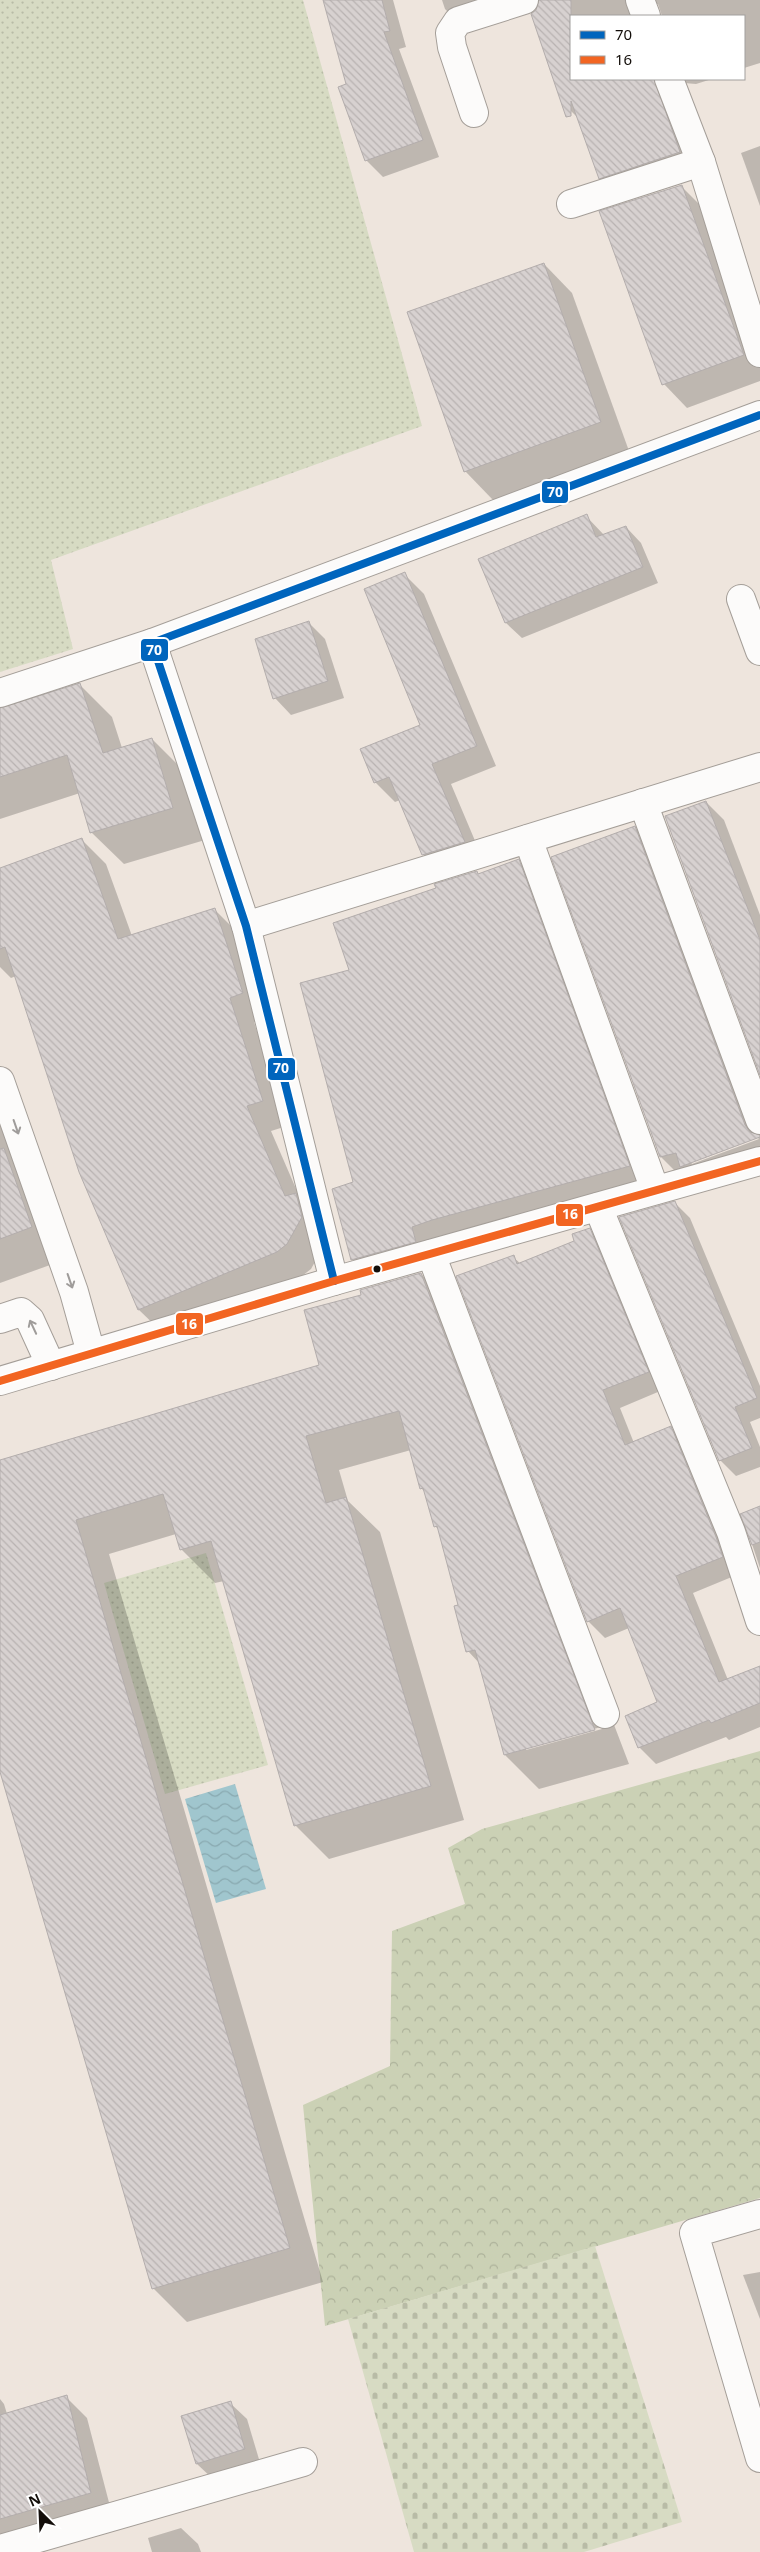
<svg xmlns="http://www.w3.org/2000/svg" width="760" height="2552" font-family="'Noto Sans',sans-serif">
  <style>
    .grass { fill: url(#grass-dots) }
    .forest { fill: url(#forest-crowns) }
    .cemetery { fill: url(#cemetery-stones) }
    .water { fill: url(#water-waves) }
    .shadow { fill: #0003; fill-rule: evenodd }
    .building { fill: url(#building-back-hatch); stroke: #b3adac }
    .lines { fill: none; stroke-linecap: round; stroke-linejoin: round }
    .street-casing { stroke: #a49e98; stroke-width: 30 }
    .secondary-casing { stroke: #a49e98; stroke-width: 30 }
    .street { stroke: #fcfbfa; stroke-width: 28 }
    .secondary { stroke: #fcfbfa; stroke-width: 28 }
    .bus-1-casing { stroke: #fff; stroke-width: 11 }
    .bus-2-casing { stroke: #fff; stroke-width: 11 }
    .bus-1 { stroke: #0065bd; stroke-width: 8 }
    .bus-2 { stroke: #f26522; stroke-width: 8 }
    .oneway { stroke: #9f9c9a }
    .bus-dot { fill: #130e0a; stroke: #fff; stroke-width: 2 }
    .line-badge { stroke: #fff; stroke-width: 2 }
    .badge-label { font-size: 14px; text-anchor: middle; font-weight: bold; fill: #fff }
  </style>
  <defs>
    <pattern id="grass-dots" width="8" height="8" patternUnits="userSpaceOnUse" patternTransform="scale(1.25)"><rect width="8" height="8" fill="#d7dbc3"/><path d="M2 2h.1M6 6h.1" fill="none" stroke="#b8bba6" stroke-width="1.8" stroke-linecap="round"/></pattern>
    <pattern id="forest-crowns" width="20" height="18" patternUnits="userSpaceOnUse" patternTransform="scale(1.25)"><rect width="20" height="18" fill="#cbd1b5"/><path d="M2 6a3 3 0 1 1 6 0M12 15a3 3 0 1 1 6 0" fill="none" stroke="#adb29a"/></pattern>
    <pattern id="cemetery-stones" width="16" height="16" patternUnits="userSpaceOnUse" patternTransform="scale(1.25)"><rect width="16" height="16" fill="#d7dbc3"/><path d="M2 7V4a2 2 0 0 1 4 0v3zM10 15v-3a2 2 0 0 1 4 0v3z" fill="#b8bba6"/></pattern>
    <pattern id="water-waves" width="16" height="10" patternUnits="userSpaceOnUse" patternTransform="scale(1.25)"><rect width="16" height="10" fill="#a0c6ce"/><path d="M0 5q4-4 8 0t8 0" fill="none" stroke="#89a9b0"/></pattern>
    <pattern id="building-back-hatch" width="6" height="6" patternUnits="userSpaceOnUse" patternTransform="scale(1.25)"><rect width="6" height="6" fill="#d7d1d0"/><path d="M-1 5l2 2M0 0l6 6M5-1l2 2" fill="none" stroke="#b8b2b1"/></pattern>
  </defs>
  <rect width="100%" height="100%" fill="#eee5dd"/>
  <g class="grass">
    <polygon points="0,0 303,0 422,426 51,560 73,649 0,672"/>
    <polygon points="206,1553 268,1765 165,1794 104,1583"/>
  </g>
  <polygon class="forest" points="760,1751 760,2198 325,2326 303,2105 390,2066 392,1931 465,1904 448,1848 482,1829"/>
  <polygon class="cemetery" points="595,2246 682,2522 584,2552 414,2552 348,2319"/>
  <polygon class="water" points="235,1784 266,1889 216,1903 185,1799"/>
  <g class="shadow">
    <polygon points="325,0 393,0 406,47 399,49 439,157 383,177 366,160"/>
    <polygon points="442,0 760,0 760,63 744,68 744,16 662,16 658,4 655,4 644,16 571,16 571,79 712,79 696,84 684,83 698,172 620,197 600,178 579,119 562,102 537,11 540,4 464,28 445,9"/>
    <polygon points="760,146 760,206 741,153"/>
    <polygon points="681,186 705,210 760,361 760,381 687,408 664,384"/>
    <polygon points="544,264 572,293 629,451 493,500 465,471"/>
    <polygon points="586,516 604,535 626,527 641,543 658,583 522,638 506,623 480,560"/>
    <polygon points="404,574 424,594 496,766 451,784 484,862 443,874 423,854 400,800 395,802 375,782 421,726"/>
    <polygon points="309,623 325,639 344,698 291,715 275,698"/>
    <polygon points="80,685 112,717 122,748 152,739 184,771 205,840 124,864 91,832 80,793 0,819 0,708"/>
    <polygon points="706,802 724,820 760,915 760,1071"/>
    <path d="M 634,827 L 652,845 L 760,1136 L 760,1162 L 679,1175 L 661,1157 ZM 757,1137 L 759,1139 L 692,1164 L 691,1162 Z"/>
    <polygon points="81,839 106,864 132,936 214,909 239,934 267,1018 254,1022 287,1126 271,1131 300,1198 326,1242 311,1269 302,1276 164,1334 139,1310 80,1172 16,976 11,978 0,967 0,869"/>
    <polygon points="518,861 537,879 647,1184 371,1278 353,1259 355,1183 351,970 479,875"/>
    <polygon points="0,1106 64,1260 0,1283"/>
    <polygon points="675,1203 690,1218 760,1386 760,1418 750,1422 760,1447 760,1467 736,1476 720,1460"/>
    <polygon points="589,1229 606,1246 665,1389 620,1408 634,1443 671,1428 688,1445 739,1574 693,1593 728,1680 760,1667 760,1727 729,1740 726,1737 656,1764 639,1747 659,1703 629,1628 605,1638 588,1621 513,1257 521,1264 576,1242"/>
    <path d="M 421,1274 L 455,1308 L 629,1764 L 539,1789 L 505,1755 L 480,1664 L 468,1651 L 460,1606 L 440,1531 L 435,1526 L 426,1493 L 421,1488 L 411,1450 L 339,1470 L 348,1501 L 380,1532 L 464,1820 L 329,1859 L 295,1825 L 224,1581 L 215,1583 L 181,1549 L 176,1534 L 109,1554 L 323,2282 L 187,2322 L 153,2288 L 0,1767 L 0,1461 L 321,1366 L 363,1296 ZM 601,1727 L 602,1729 L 526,1750 L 526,1748 Z"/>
    <polygon points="760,1507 760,1568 742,1514"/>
    <polygon points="760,2272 760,2319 743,2275"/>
    <polygon points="66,2397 87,2418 112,2514 0,2552 0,2399 4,2404 7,2414"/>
    <polygon points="230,2403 247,2419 261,2466 214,2480 197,2464"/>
    <polygon points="181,2528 198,2544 201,2552 152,2552 148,2538"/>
  </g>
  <g class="building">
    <polygon points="323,0 382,0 390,31 384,32 423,140 365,161 338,87 346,84"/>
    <polygon points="539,0 571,0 571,79 654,79 680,152 599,179 571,101 571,116 566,117 531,14 536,10"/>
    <polygon points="682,185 744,355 662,385 599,211"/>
    <polygon points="544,263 601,422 464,472 407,312"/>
    <polygon points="587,514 596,537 626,526 643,567 505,623 478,559"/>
    <polygon points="405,572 477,746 432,764 465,842 422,855 389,777 374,783 360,749 420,725 364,589"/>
    <polygon points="309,621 328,681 273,699 255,639"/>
    <polygon points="80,683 103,753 152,738 173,808 90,833 67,755 0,777 0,708"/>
    <polygon points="706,801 760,940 760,1075 665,816"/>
    <polygon points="635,826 745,1125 750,1132 760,1135 760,1137 680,1167 676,1153 660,1157 551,857"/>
    <polygon points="82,838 118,939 215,908 243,993 230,998 263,1101 247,1106 285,1196 296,1193 302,1217 287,1244 277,1252 138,1310 79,1172 5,947 0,949 0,868"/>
    <polygon points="519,859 630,1166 432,1220 412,1227 416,1242 351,1260 332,1189 353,1182 300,983 349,970 333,923 436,888 434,884 477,871 478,874"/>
    <polygon points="4,1148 32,1227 0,1239 0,1149"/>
    <polygon points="675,1201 757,1398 735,1407 752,1448 719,1461 619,1217"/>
    <polygon points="590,1228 649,1372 603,1390 625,1445 671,1426 716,1537 723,1557 676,1576 719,1682 760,1666 760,1703 711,1723 709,1720 638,1748 625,1716 657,1702 620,1608 587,1622 456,1276 514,1255 517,1264 574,1241 572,1234"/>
    <polygon points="421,1273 595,1730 504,1755 475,1650 466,1652 454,1606 458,1605 437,1526 434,1527 423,1488 420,1489 399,1411 306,1436 326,1503 346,1497 431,1786 294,1826 211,1541 180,1550 163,1494 76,1520 290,2248 152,2289 0,1772 0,1460 319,1365 304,1310 361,1295 360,1290"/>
    <polygon points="760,1506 760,1542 752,1545 740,1514"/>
    <polygon points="67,2395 91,2493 0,2519 0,2415"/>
    <polygon points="231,2401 245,2449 196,2464 181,2416"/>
  </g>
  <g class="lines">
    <g class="street-casing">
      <g id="street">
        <polyline points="474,113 452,47 450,33 458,21 524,0"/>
        <polyline points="571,204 701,162"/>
        <polyline points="741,599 760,651"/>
        <polyline points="0,693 152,643"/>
        <polyline points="643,803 760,1120"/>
        <polyline points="528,839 655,1190"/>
        <polyline points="246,926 760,767"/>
        <polyline points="0,1081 74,1292 91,1353"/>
        <polyline points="598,1207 731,1532 760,1621"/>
        <polyline points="431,1254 605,1714"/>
        <polyline points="0,1319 21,1312 30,1320 51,1366"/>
        <polyline points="760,2214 694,2233 760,2458"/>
        <polyline points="0,2549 303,2462"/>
      </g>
    </g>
    <g class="secondary-casing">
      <g id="secondary">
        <polyline points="640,0 646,16"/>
        <polyline points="669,79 701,162 760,353"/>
        <polyline points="334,1281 246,926 152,643 760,415"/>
        <polyline points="0,1381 334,1281 760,1161"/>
      </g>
    </g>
    <use href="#street" class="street"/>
    <use href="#secondary" class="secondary"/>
    <g class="bus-1-casing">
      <polyline id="bus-1" points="334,1281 246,926 152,643 760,415"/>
    </g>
    <g class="bus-2-casing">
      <polyline id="bus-2" points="0,1381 334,1281 760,1161"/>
    </g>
    <use href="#bus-1" class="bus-1"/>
    <use href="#bus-2" class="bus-2"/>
  </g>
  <defs><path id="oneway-shaft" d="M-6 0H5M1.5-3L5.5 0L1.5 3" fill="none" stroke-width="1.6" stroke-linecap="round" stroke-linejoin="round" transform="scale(1.25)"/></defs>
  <g class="oneway">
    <use href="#oneway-shaft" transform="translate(16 1127) rotate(71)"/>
    <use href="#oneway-shaft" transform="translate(70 1281) rotate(71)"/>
    <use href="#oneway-shaft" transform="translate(33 1327) rotate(-115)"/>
  </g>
  <circle class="bus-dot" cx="377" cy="1269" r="4.5"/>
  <g class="line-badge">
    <rect x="541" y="480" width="28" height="24" rx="5" fill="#0065bd"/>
    <rect x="140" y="638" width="29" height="24" rx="5" fill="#0065bd"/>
    <rect x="267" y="1057" width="29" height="24" rx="5" fill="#0065bd"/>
    <rect x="555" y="1203" width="29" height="24" rx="5" fill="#f26522"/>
    <rect x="175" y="1312" width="29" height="24" rx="5" fill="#f26522"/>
  </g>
  <g class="badge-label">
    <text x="555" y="497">70</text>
    <text x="154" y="655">70</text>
    <text x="281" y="1073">70</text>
    <text x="570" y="1219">16</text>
    <text x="189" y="1329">16</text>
  </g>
  <rect x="570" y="15" width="175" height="65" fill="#ffffff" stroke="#a19f9d"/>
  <rect x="580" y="31" width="25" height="8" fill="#0065bd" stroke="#a19f9d"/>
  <text x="615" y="40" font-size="15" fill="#130e0a">70</text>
  <rect x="580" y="56" width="25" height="8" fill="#f26522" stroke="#a19f9d"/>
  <text x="615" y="65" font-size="15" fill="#130e0a">16</text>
  <g transform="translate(40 2512) rotate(336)" stroke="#ffffff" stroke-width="4" paint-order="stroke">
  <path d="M0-4L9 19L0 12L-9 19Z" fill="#130e0a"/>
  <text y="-8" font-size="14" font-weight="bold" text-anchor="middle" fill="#130e0a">N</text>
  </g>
</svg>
